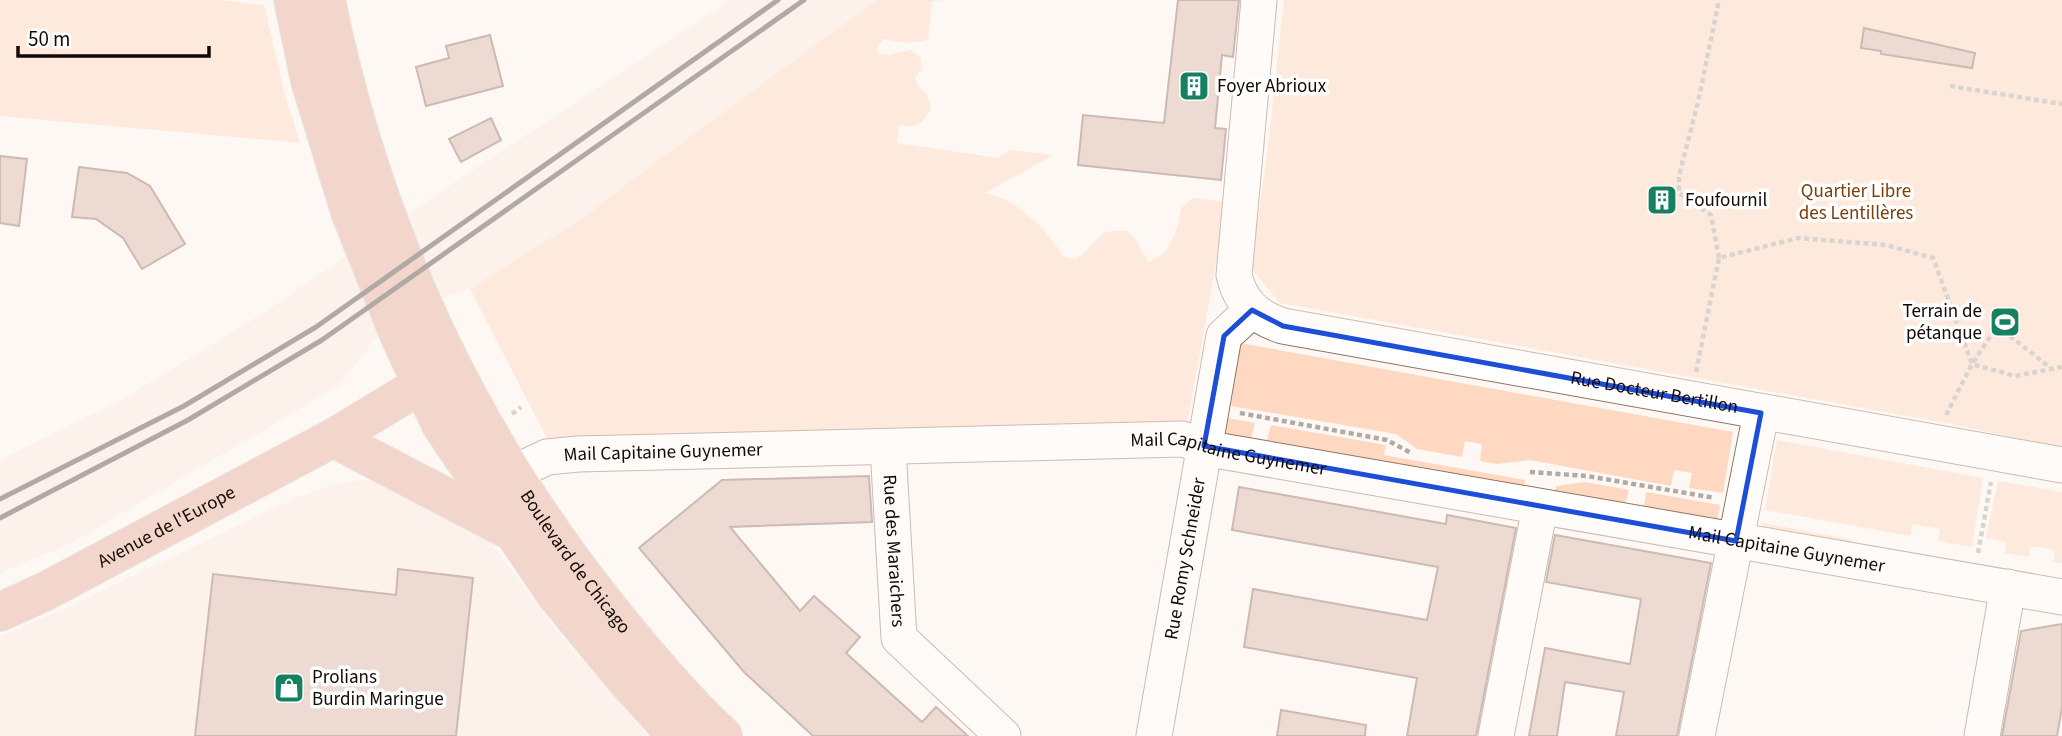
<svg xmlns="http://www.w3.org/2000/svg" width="2062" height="736" font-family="'Source Sans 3',sans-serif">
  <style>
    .built { fill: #fbebe1 }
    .green { fill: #fed8c0 }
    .building { fill: #d9b5aa; stroke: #906f65; stroke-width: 2 }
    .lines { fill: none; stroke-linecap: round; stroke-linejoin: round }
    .minor-casing { stroke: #907461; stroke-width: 37 }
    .major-casing { stroke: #d5d3d2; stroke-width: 40 }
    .path { stroke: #b0a9a4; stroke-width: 4.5; stroke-dasharray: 5 3.5; stroke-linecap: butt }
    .minor { stroke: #fff; stroke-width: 35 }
    .major { stroke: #e5ad9b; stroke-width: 38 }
    .rail { stroke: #534a45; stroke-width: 5 }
    .marked { fill: none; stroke: #1d4ed8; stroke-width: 5; stroke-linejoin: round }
    .labels { text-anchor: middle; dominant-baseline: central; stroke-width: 7; stroke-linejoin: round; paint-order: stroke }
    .poi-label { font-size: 19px; fill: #140a05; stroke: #fff; text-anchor: start }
    .park-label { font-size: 19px; fill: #7b3f08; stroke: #fff }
    .street-label { font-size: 19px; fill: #140a05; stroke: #fff }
  </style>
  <rect width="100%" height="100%" fill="#fef8f4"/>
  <g class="built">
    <polygon points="731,0 877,0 634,178 586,216 563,249 470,289 448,296 373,340 340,385 74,542 0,573 0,460 127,397 266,311 471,171"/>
    <polygon points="362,480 380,480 484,534 558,632 648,736 0,736 0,636 64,609 293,499 334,484"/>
  </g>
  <g class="green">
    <polygon points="0,0 221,0 264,5 285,95 300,143 0,116"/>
    <path d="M 877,0 L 947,0 L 932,1 L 928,40 L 906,43 L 883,39 L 877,48 L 879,54 L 888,55 L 911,50 L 920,57 L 922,68 L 915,78 L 918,86 L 926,93 L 931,109 C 922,124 917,129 899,125 L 897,143 L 998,158 L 1010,150 L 1053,155 L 985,193 C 1014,197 1049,231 1063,256 L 1075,260 C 1098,244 1095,227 1128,231 L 1136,240 L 1148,262 C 1171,256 1178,229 1181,208 L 1193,198 L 1227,202 L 1187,425 L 550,444 L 470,289 L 586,216 L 634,178 Z"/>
    <polygon points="1284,0 2062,0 2062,448 1951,424 1280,303 1251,268 1268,147"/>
    <polygon points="1240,343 1733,432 1723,493 1689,488 1692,473 1674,470 1671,486 1530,460 1497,464 1480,461 1482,444 1465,441 1462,457 1417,449 1396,434 1231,406"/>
    <polygon points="1227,418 1255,423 1251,438 1267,440 1271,425 1386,445 1384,455 1525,480 1523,496 1224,442"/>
    <polygon points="1777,440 1983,478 1972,547 1938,541 1940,529 1912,524 1911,536 1765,510"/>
    <polygon points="1998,481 2062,492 2062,563 2053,562 2055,550 2030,546 2029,557 2005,553 2006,542 1986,538"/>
    <polygon points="1585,482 1629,490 1623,512 1553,500 1556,486"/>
    <polygon points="1646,492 1720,505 1716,527 1643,514"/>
    <polygon points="1763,523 1853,540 1850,552 1760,537"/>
  </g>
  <g class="building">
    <polygon points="1178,0 1239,0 1233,57 1222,55 1215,128 1226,129 1221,180 1078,165 1083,115 1164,123"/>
    <polygon points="1864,28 1975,53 1972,68 1881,54 1881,51 1861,48"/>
    <polygon points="490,35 503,86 426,106 416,67 449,58 446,46"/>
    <polygon points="491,118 501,140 461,162 449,139"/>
    <polygon points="0,156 27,159 19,226 0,223"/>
    <polygon points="79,167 127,173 150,186 185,244 142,269 123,238 96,219 72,217"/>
    <polygon points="869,476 872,522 730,527 800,611 814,596 860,637 846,653 922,722 936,707 968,736 813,736 744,672 639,548 722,480"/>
    <polygon points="1239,487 1446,524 1447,515 1516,528 1476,736 1407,736 1417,678 1244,647 1253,589 1427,620 1438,567 1232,530"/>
    <polygon points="1555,535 1711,563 1677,736 1616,736 1624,692 1565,682 1557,736 1529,736 1545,648 1630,664 1641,599 1546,582"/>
    <polygon points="398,569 473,578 456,736 195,736 213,574 396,595"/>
    <polygon points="2062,624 2062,708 2057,736 2002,736 2021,631"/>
    <polygon points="1281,710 1366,725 1365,736 1277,736"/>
  </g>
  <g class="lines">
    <g class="minor-casing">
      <g id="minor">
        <path id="s1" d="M 1259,0 L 1234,275 C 1240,302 1257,318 1283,326 L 2062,465"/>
        <path id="s2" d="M 888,448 L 899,638 L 1003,736"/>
        <path id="s3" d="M 492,489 L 524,468 L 547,457 L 578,454 L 1182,439 L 1221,451 L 2062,597"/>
        <path id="s4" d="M 1154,736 L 1224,336 L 1252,310"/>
        <polyline points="1496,736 1540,507"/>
        <polyline points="1697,736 1761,413"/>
        <polyline points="1982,736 2008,587"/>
      </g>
    </g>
    <g class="major-casing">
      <g id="major">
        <polyline points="293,0 310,81 350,212 399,335 441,425 556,595 625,679 677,736"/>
        <path id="s5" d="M 326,0 C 372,225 466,431 610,610 C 645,654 682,698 723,736"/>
        <polyline points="333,438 507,529"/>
        <path id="s6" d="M 0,612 L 46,591 L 333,438 L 444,371"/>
      </g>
    </g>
    <g class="path">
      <polyline points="1950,86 2062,104"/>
      <polyline points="1719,258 1711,215 1679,193 1679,176 1698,102 1719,0"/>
      <polyline points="1696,372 1719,258 1798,238 1886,245 1933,258 1972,364 2015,376 2062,367"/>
      <polyline points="1240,413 1387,440 1411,453"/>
      <polyline points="512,414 521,407"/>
      <polyline points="1946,415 1972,364 1997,326 2052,369"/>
      <polyline points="1530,472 1587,476 1715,498"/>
      <polyline points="1978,553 1991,482"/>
    </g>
    <use href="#minor" class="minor"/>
    <use href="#major" class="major"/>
    <g class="rail">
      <polyline points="0,499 184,406 316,327 778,0"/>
      <polyline points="0,518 188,420 322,340 804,0"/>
    </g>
  </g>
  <path d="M0 0H2062V736H0ZM 1252,310 L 1283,326 L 1761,413 L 1736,541 L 1204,446 L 1224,336 Z" fill="#fef8f4" fill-opacity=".55" fill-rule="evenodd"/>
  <path class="marked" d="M 1252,310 L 1283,326 L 1761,413 L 1736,541 L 1204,446 L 1224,336 Z"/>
  <defs>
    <g id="building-square" transform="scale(1.575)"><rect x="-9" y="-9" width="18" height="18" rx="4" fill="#15815e" stroke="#fff"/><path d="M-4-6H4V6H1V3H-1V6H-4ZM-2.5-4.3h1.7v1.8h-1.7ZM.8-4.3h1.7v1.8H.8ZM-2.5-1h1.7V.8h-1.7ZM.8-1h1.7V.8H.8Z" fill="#fff"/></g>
    <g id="stadium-square" transform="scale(1.575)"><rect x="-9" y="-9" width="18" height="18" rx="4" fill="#15815e" stroke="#fff"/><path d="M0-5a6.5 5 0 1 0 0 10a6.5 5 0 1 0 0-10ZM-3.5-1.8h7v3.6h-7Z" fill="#fff"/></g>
    <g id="shop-square" transform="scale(1.575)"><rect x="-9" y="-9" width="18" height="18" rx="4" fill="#15815e" stroke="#fff"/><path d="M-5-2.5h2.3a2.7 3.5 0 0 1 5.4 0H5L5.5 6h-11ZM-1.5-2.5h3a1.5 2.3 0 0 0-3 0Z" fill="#fff"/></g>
  </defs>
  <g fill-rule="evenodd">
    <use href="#building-square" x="1194" y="86"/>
    <use href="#building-square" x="1662" y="200"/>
    <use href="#stadium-square" x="2005" y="322"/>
    <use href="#shop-square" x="289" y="688"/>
  </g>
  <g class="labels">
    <g class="poi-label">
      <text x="1217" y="86">Foyer Abrioux</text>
      <text x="1685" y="200">Foufournil</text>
      <text x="1982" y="311" text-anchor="end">Terrain de<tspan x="1982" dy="22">pétanque</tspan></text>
      <text x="312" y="677">Prolians<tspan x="312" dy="22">Burdin Maringue</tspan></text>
    </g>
    <g class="park-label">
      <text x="1856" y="191">Quartier Libre<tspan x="1856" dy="22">des Lentillères</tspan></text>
    </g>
    <g class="street-label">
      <text stroke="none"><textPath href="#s1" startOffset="728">Rue Docteur Bertillon</textPath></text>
      <text stroke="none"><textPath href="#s3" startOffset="180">Mail Capitaine Guynemer</textPath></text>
      <text stroke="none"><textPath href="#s3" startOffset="747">Mail Capitaine Guynemer</textPath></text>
      <text stroke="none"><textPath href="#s6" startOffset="187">Avenue de l'Europe</textPath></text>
      <text stroke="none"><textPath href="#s3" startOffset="1314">Mail Capitaine Guynemer</textPath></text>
      <text stroke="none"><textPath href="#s2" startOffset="103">Rue des Maraichers</textPath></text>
      <text stroke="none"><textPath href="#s4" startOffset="180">Rue Romy Schneider</textPath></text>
      <text stroke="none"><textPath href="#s5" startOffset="620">Boulevard de Chicago</textPath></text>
    </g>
  </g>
  <path d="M18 46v10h191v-10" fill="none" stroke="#140a05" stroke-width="3.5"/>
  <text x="28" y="46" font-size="21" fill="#140a05" stroke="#ffffff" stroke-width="5" paint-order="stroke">50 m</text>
</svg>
